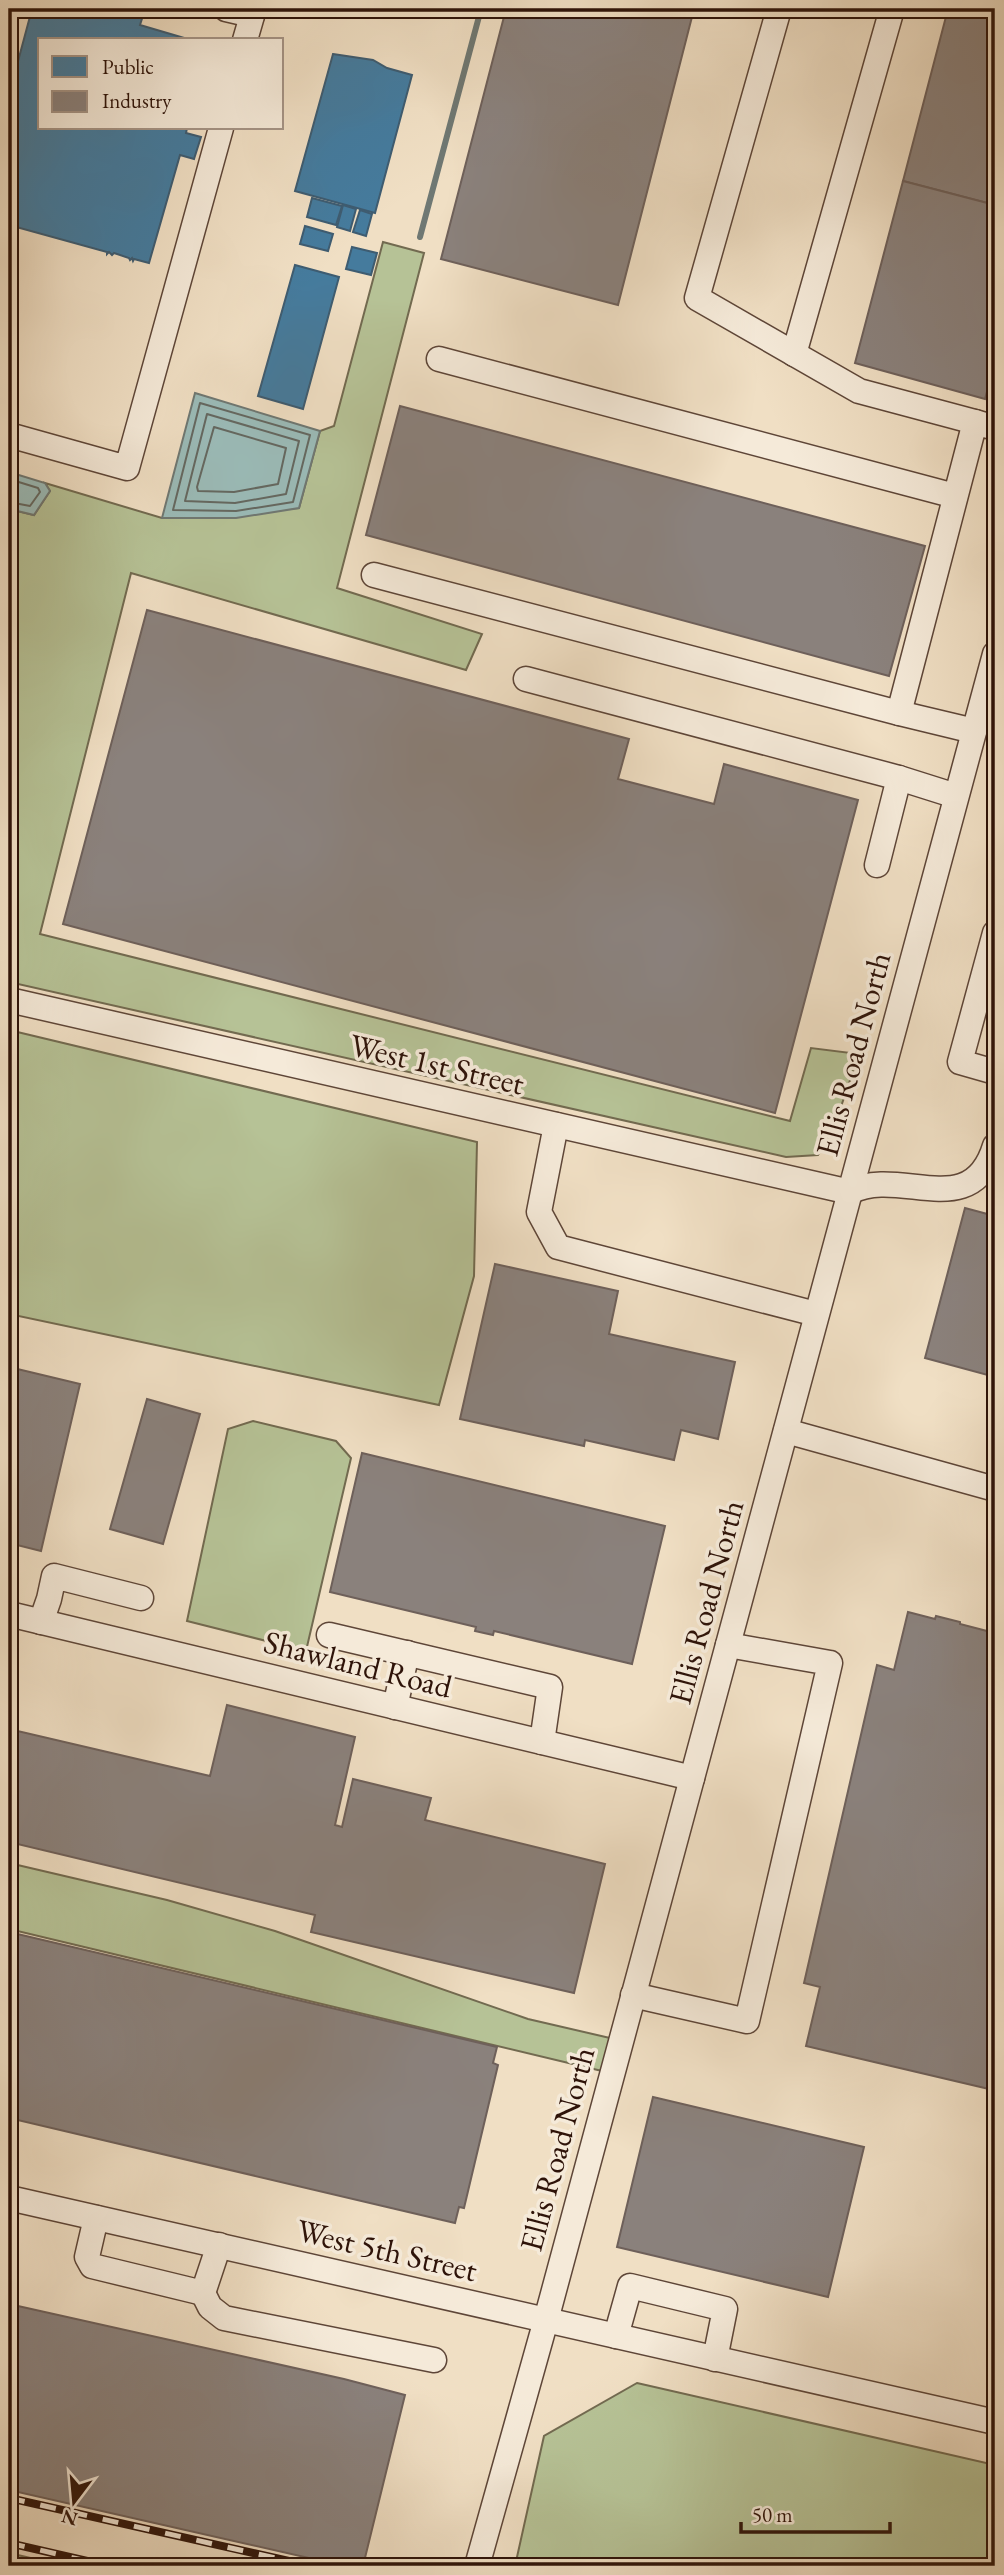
<svg xmlns="http://www.w3.org/2000/svg" width="1004" height="2575" font-family="'EB Garamond',serif">
  <style>
    .green { fill: #b6c296; stroke: #726a50; stroke-width: 2 }
    .water { fill: #9bbcb9; stroke: #6f7873; stroke-width: 2 }
    .public { fill: #457b9d; stroke: #3e5c71; stroke-width: 2 }
    .industry { fill: #8a817c; stroke: #6e605a; stroke-width: 2 }
    .lines { fill: none; stroke-linecap: round; stroke-linejoin: round }
    .shore { stroke: #646861; stroke-width: 2 }
    .stream { stroke: #6f7873; stroke-width: 6 }
    .minor-casing { stroke: #5e4638; stroke-width: 27 }
    .minor { stroke: #f5ead9; stroke-width: 24 }
    .rail-casing { stroke: #2e1309; stroke-width: 8 }
    .rail { stroke: #f5ead9; stroke-width: 5; stroke-dasharray: 16; stroke-linecap: butt }
    .labels { text-anchor: middle; dominant-baseline: central; stroke-width: 7; stroke-linejoin: round; paint-order: stroke }
    .street-label { font-size: 32px; fill: #2e1309; stroke: #f5ead9 }
  </style>
  <rect width="100%" height="100%" fill="#f0dfc4"/>
  <filter id="stains"><feTurbulence type="fractalNoise" baseFrequency=".00286" numOctaves="4"/><feColorMatrix values="0 0 0 0 .2 0 0 0 0 .09 0 0 0 0 .02 0 0 0 .5 -.17"/></filter>
  <radialGradient id="worn" r=".72"><stop offset=".6" stop-color="#630" stop-opacity="0"/><stop offset="1" stop-color="#630" stop-opacity=".3"/></radialGradient>
  <g class="green">
    <polygon points="383,242 424,253 337,588 482,634 466,670 131,573 40,934 790,1121 811,1048 859,1054 835,1124 818,1155 786,1157 9,982 9,509 34,515 50,491 45,483 162,518 299,508 320,431 334,426"/>
    <polygon points="9,1030 477,1142 474,1276 439,1405 9,1314"/>
    <polygon points="253,1421 336,1441 351,1458 306,1651 187,1621 228,1429"/>
    <polygon points="9,1863 167,1900 275,1931 528,2019 610,2038 602,2071 9,1929"/>
    <polygon points="637,2383 995,2465 995,2566 515,2566 544,2436"/>
    <polygon points="9,2553 65,2566 9,2566"/>
  </g>
  <g class="water">
    <polygon points="195,393 320,431 299,508 236,518 162,518"/>
    <polygon points="9,472 45,483 50,491 34,515 9,509"/>
  </g>
  <g class="public">
    <polygon points="32,9 72,9 105,17 107,9 145,9 140,25 191,40 40,40 40,128 187,128 186,133 201,137 194,159 180,155 149,263 134,259 133,261 132,258 130,260 129,258 114,253 112,255 109,252 107,254 107,252 9,225 9,95"/>
    <polygon points="333,54 373,60 387,68 412,75 375,213 295,191"/>
    <polygon points="312,198 342,206 336,225 307,217"/>
    <polygon points="343,205 356,209 350,231 337,227"/>
    <polygon points="360,210 372,214 366,236 353,232"/>
    <polygon points="305,226 333,234 328,251 300,244"/>
    <polygon points="352,247 377,253 371,275 346,269"/>
    <polygon points="295,265 339,277 303,409 258,396"/>
  </g>
  <g class="industry">
    <polygon points="506,9 694,9 618,305 441,259"/>
    <polygon points="948,9 995,9 995,205 903,181"/>
    <polygon points="903,181 995,205 995,362 985,399 855,363"/>
    <polygon points="400,406 925,546 889,676 366,535"/>
    <polygon points="147,610 629,739 618,779 714,804 724,764 858,800 775,1113 63,924"/>
    <polygon points="965,1208 995,1216 995,1377 925,1358"/>
    <polygon points="495,1264 618,1291 609,1334 735,1362 718,1439 681,1430 674,1460 585,1440 584,1446 460,1419"/>
    <polygon points="9,1367 80,1384 41,1551 9,1543"/>
    <polygon points="147,1399 200,1414 163,1544 110,1529"/>
    <polygon points="362,1453 665,1526 632,1664 494,1631 493,1635 475,1631 476,1627 330,1592"/>
    <polygon points="908,1612 935,1619 936,1616 960,1622 960,1624 987,1631 988,1628 995,1630 995,2063 989,2089 806,2046 820,1987 804,1983 840,1826 877,1665 894,1670"/>
    <polygon points="227,1705 355,1737 335,1825 342,1827 353,1779 431,1798 425,1820 605,1864 574,1993 311,1932 315,1915 9,1842 9,1729 210,1776"/>
    <polygon points="9,1932 497,2047 493,2063 498,2065 464,2208 459,2207 455,2223 9,2118"/>
    <polygon points="653,2097 864,2147 828,2297 617,2247"/>
    <polygon points="9,2304 344,2379 405,2395 363,2566 344,2566 9,2490"/>
  </g>
  <g class="lines">
    <g class="shore">
      <polygon points="200,403 310,435 293,502 236,511 173,510"/>
      <polygon points="207,414 299,441 286,494 235,503 185,501"/>
      <polygon points="214,427 286,448 278,484 234,492 198,491 197,487"/>
      <polyline points="9,479 38,488 40,492 30,506 9,502"/>
    </g>
    <polyline class="stream" points="420,237 481,9"/>
    <g class="minor-casing">
      <g id="minor">
        <polyline points="226,9 252,15"/>
        <polyline points="779,9 697,298 859,391 975,422"/>
        <polyline points="245,40 254,9"/>
        <polyline points="794,354 892,9"/>
        <polyline points="439,359 955,496"/>
        <polyline points="9,435 127,468 221,128"/>
        <polyline points="374,575 899,713 974,731"/>
        <polyline points="526,679 899,778 956,796"/>
        <polyline points="899,713 975,422 995,428"/>
        <polyline points="877,865 899,778"/>
        <polyline points="995,933 960,1062 995,1072"/>
        <path d="M 9,1000 L 850,1192 C 900,1165 971,1225 995,1146"/>
        <polyline points="556,1125 539,1212 558,1247 816,1314"/>
        <polyline points="786,1431 995,1489"/>
        <polyline points="9,1614 692,1778"/>
        <polyline points="41,1622 49,1599 54,1576 141,1598"/>
        <polyline points="329,1635 550,1687 542,1742"/>
        <polyline points="395,1707 407,1653"/>
        <polyline points="633,1995 747,2021 830,1663 728,1645"/>
        <polyline points="9,2198 995,2422"/>
        <polyline points="96,2218 87,2257 92,2266 203,2293 219,2245"/>
        <polyline points="203,2293 210,2307 224,2318 434,2360"/>
        <polyline points="616,2336 630,2286 725,2309 715,2359"/>
        <polyline points="477,2566 546,2320 995,654"/>
      </g>
    </g>
    <use href="#minor" class="minor"/>
    <g class="rail-casing">
      <g id="rail">
        <polyline points="9,2498 311,2566"/>
        <polyline points="9,2543 109,2566"/>
      </g>
    </g>
    <use href="#rail" class="rail"/>
  </g>
  <g class="labels">
    <g class="street-label">
      <text transform="translate(853 1054) rotate(-75)">Ellis Road North</text>
      <text transform="translate(437 1064) rotate(13)">West 1st Street</text>
      <text transform="translate(706 1602) rotate(-75)">Ellis Road North</text>
      <text transform="translate(358 1664) rotate(14)">Shawland Road</text>
      <text transform="translate(557 2149) rotate(-75)">Ellis Road North</text>
      <text transform="translate(387 2250) rotate(13)">West 5th Street</text>
    </g>
  </g>
  <rect width="1004" height="2575" fill="none" stroke="#f0dfc4" stroke-width="35"/>
  <rect x="10" y="10" width="983" height="2554" fill="none" stroke="#2e1309" stroke-width="3.5"/>
  <rect x="18" y="18" width="969" height="2540" fill="none" stroke="#2e1309" stroke-width="2"/>
  <rect x="38" y="38" width="245" height="91" fill="#f5ead9" stroke="#a59486" stroke-width="2"/>
  <rect x="52" y="56" width="35" height="21" fill="#457b9d" stroke="#a59486" stroke-width="2"/>
  <text x="102" y="74" font-size="21" fill="#2e1309">Public</text>
  <rect x="52" y="91" width="35" height="21" fill="#8a817c" stroke="#a59486" stroke-width="2"/>
  <text x="102" y="108" font-size="21" fill="#2e1309">Industry</text>
  <g transform="translate(74 2502) rotate(196)" stroke="#f5ead9" stroke-width="5" paint-order="stroke">
  <path d="M0-5L12 26L0 18L-12 26Z" fill="#2e1309"/>
  <text y="-10" font-size="19" font-weight="bold" text-anchor="middle" fill="#2e1309">N</text>
  </g>
  <path d="M741 2522v10h149v-10" fill="none" stroke="#2e1309" stroke-width="3.5"/>
  <text x="752" y="2522" font-size="21" fill="#2e1309" stroke="#f5ead9" stroke-width="5" paint-order="stroke">50 m</text>
  <rect width="100%" height="100%" filter="url(#stains)"/>
  <rect width="100%" height="100%" fill="url(#worn)"/>
</svg>
